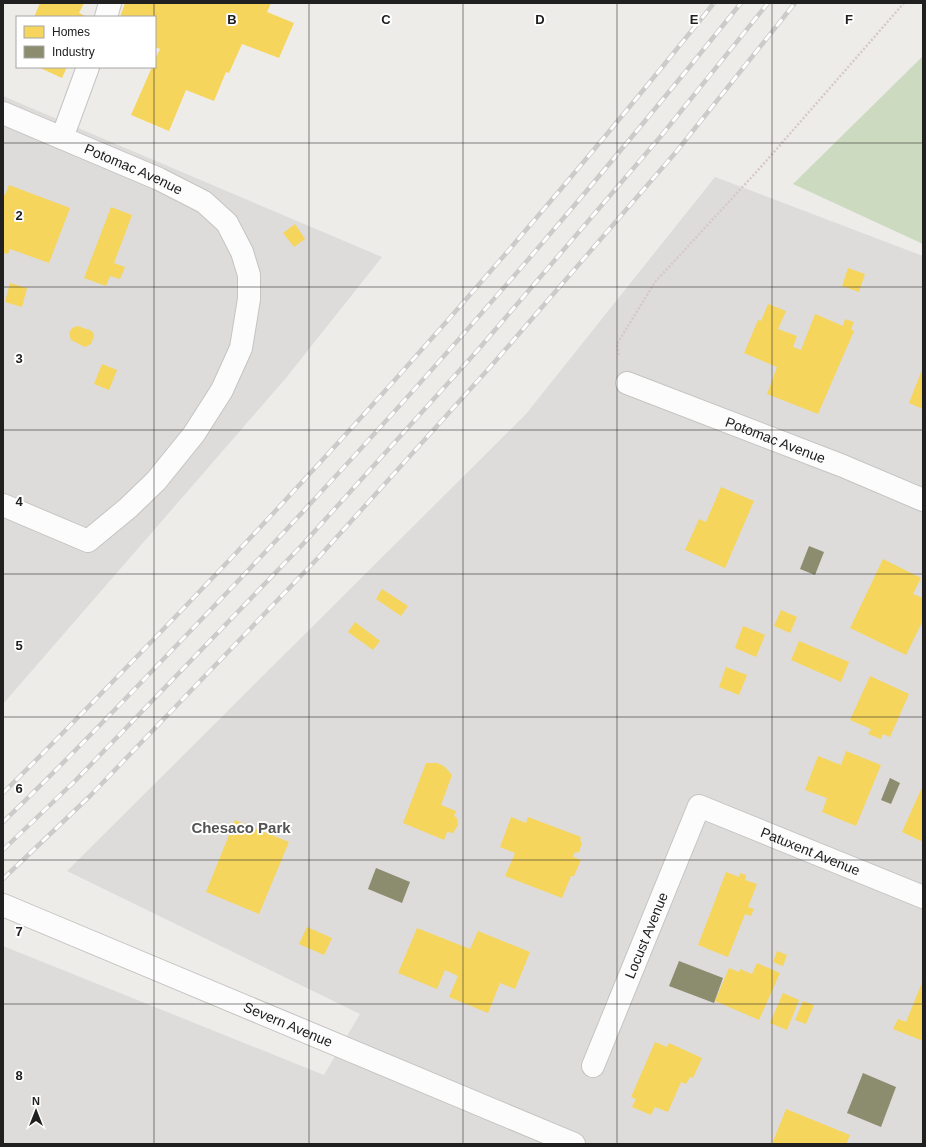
<svg xmlns="http://www.w3.org/2000/svg" width="926" height="1147" font-family="Arial,sans-serif">
  <style>
    .residential { fill: #dddcda }
    .forest { fill: #ccdac0 }
    .homes { fill: #f6d55c }
    .industry { fill: #8c8c6e }
    .lines { fill: none; stroke-linecap: round; stroke-linejoin: round }
    .minor-casing { stroke: #c5c4c3; stroke-width: 24 }
    .path { stroke: #d6c9c8; stroke-width: 2.5; stroke-dasharray: 2 2; stroke-linecap: butt }
    .minor { stroke: #fcfcfc; stroke-width: 22 }
    .rail-casing { stroke: #cbcbca; stroke-width: 4.5 }
    .rail { stroke: #fff; stroke-width: 3; stroke-dasharray: 9; stroke-linecap: butt }
    .grid { fill: none; stroke: #202020; stroke-width: 1; stroke-opacity: 0.55 }
    .labels { text-anchor: middle; dominant-baseline: central; stroke-width: 4; stroke-linejoin: round; paint-order: stroke }
    .street-label { font-size: 14px; fill: #202020; stroke: #fff }
    .neighbourhood-label { font-size: 15px; font-weight: bold; fill: #535353; stroke: #fff }
    .grid-label { font-size: 13px; text-anchor: middle; font-weight: bold; fill: #202020; stroke: #fff; stroke-width: 4; stroke-linejoin: round; paint-order: stroke }
  </style>
  <rect width="100%" height="100%" fill="#eeece9"/>
  <g class="residential">
    <polygon points="3,96 382,257 286,378 3,704"/>
    <polygon points="715,177 923,256 923,1144 3,1144 3,946 324,1075 360,1014 67,871 526,414"/>
  </g>
  <polygon class="forest" points="923,56 923,244 793,184"/>
  <g class="homes">
    <polygon points="40,3 84,3 79,13 88,17 34,17"/>
    <polygon points="125,3 271,3 267,12 294,23 279,58 242,44 229,73 226,72 214,101 186,90 169,131 131,115 152,67 155,67 155,59 160,49 155,47 155,17 120,17"/>
    <polygon points="38,67 67,67 62,78"/>
    <polygon points="9,185 70,208 49,263 10,249 8,254 3,253 3,194 5,195"/>
    <polygon points="111,207 132,215 114,263 125,267 120,279 110,276 106,286 84,278"/>
    <polygon points="295,224 305,239 294,247 283,233"/>
    <polygon points="848,268 865,274 859,292 842,286"/>
    <polygon points="10,283 27,288 22,307 5,302"/>
    <polygon points="768,304 786,311 778,329 797,336 793,347 801,350 815,314 843,326 845,319 854,322 851,329 854,331 818,414 767,394 777,367 744,353 758,320 761,321"/>
    <polygon points="78,326 92,331 94,336 91,344 85,347 71,340 69,333 72,328"/>
    <polygon points="102,364 117,370 109,390 94,384"/>
    <polygon points="923,367 923,409 909,403"/>
    <polygon points="721,487 754,501 725,568 685,550 699,519 706,522"/>
    <polygon points="883,559 921,578 913,594 923,598 923,620 906,655 850,628"/>
    <polygon points="382,589 408,606 401,616 376,599"/>
    <polygon points="781,610 797,617 790,633 774,626"/>
    <polygon points="355,622 380,641 373,650 348,632"/>
    <polygon points="743,626 765,635 756,657 735,648"/>
    <polygon points="799,641 849,662 841,682 791,660"/>
    <polygon points="726,667 747,675 739,695 719,687"/>
    <polygon points="870,676 909,694 890,737 883,734 881,739 868,734 871,729 850,720"/>
    <polygon points="846,751 881,765 856,826 822,812 827,798 805,790 818,756 841,765"/>
    <polygon points="426,763 437,763 444,766 452,775 441,805 456,811 454,816 457,818 458,825 453,833 447,832 444,840 403,823"/>
    <polygon points="923,785 923,842 902,832"/>
    <polygon points="511,817 526,823 528,817 581,837 580,840 582,843 579,852 574,853 573,857 581,860 574,876 571,876 562,898 505,876 515,853 500,847"/>
    <polygon points="235,820 289,842 259,914 206,892"/>
    <polygon points="726,872 739,877 740,873 746,875 745,880 757,884 748,907 754,909 751,916 745,914 728,957 698,945"/>
    <polygon points="307,927 332,938 324,955 299,944"/>
    <polygon points="417,928 470,949 478,931 530,952 515,989 500,983 488,1013 449,997 458,976 445,970 437,989 398,973"/>
    <polygon points="777,951 787,955 783,966 773,962"/>
    <polygon points="757,963 780,973 759,1020 715,1001 729,968 739,972 740,969 752,974"/>
    <polygon points="923,980 923,1041 893,1029 898,1019 906,1022"/>
    <polygon points="783,993 799,1000 787,1030 770,1023"/>
    <polygon points="803,1001 814,1005 806,1024 795,1020"/>
    <polygon points="655,1042 667,1047 669,1043 702,1058 693,1078 690,1077 686,1084 681,1082 668,1112 655,1107 651,1115 632,1107 636,1099 631,1097"/>
    <polygon points="786,1109 850,1135 846,1144 772,1144"/>
  </g>
  <g class="industry">
    <polygon points="809,546 824,552 815,575 800,569"/>
    <polygon points="890,778 900,783 891,804 881,800"/>
    <polygon points="376,868 410,882 402,903 368,889"/>
    <polygon points="679,961 723,978 714,1003 669,986"/>
    <polygon points="863,1073 896,1087 881,1127 847,1113"/>
  </g>
  <g class="lines">
    <g class="minor-casing">
      <g id="minor">
        <polyline points="106,17 110,3"/>
        <path id="s1" d="M 3,113 L 159,179 L 204,202 L 227,223 L 242,252 L 249,275 L 249,299 L 241,348 L 222,390 L 194,434 L 156,481 L 128,508 L 88,541 L 3,505"/>
        <polyline points="62,138 88,67"/>
        <path id="s2" d="M 627,383 L 843,466 L 923,500"/>
        <path id="s3" d="M 3,905 L 574,1144"/>
        <path id="s4" d="M 593,1066 L 699,806 L 923,897"/>
      </g>
    </g>
    <polyline class="path" points="619,355 617,344 655,282 760,168 904,3"/>
    <use href="#minor" class="minor"/>
    <g class="rail-casing">
      <g id="rail">
        <path d="M 3,793 C 63,734 121,673 179,613 C 366,418 545,214 714,3"/>
        <path d="M 3,822 C 70,758 133,691 197,624 C 388,425 569,218 741,3"/>
        <polyline points="3,850 75,781 304,543 477,351 661,136 768,3"/>
        <polyline points="3,879 90,796 318,558 492,365 676,152 795,3"/>
      </g>
    </g>
    <use href="#rail" class="rail"/>
  </g>
  <path class="grid" d="M 154,3 L 154,17M 309,3 L 309,1144M 463,3 L 463,1144M 617,3 L 617,1144M 772,3 L 772,1144M 154,67 L 154,1144M 3,143 L 923,143M 3,287 L 923,287M 3,430 L 923,430M 3,574 L 923,574M 3,717 L 923,717M 3,860 L 923,860M 3,1004 L 923,1004"/>
  <g class="labels">
    <g class="street-label">
      <text stroke="none"><textPath href="#s1" startOffset="142">Potomac Avenue</textPath></text>
      <text stroke="none"><textPath href="#s2" startOffset="159">Potomac Avenue</textPath></text>
      <text stroke="none"><textPath href="#s4" startOffset="401">Patuxent Avenue</textPath></text>
      <text stroke="none"><textPath href="#s4" startOffset="141">Locust Avenue</textPath></text>
      <text stroke="none"><textPath href="#s3" startOffset="309">Severn Avenue</textPath></text>
    </g>
    <g class="neighbourhood-label">
      <text x="241" y="827">Chesaco Park</text>
    </g>
  </g>
  <g class="grid-label">
    <text x="232" y="24">B</text>
    <text x="386" y="24">C</text>
    <text x="540" y="24">D</text>
    <text x="694" y="24">E</text>
    <text x="849" y="24">F</text>
    <text x="19" y="220">2</text>
    <text x="19" y="363">3</text>
    <text x="19" y="506">4</text>
    <text x="19" y="650">5</text>
    <text x="19" y="793">6</text>
    <text x="19" y="936">7</text>
    <text x="19" y="1080">8</text>
  </g>
  <rect width="926" height="1147" fill="none" stroke="#202020" stroke-width="8"/>
  <rect x="16" y="16" width="140" height="52" fill="#ffffff" stroke="#a6a6a6"/>
  <rect x="24" y="26" width="20" height="12" fill="#f6d55c" stroke="#a6a6a6"/>
  <text x="52" y="36" font-size="12" fill="#202020">Homes</text>
  <rect x="24" y="46" width="20" height="12" fill="#8c8c6e" stroke="#a6a6a6"/>
  <text x="52" y="56" font-size="12" fill="#202020">Industry</text>
  <g transform="translate(36 1111)" stroke="#ffffff" stroke-width="3" paint-order="stroke">
  <path d="M0-3L7 15L0 10L-7 15Z" fill="#202020"/>
  <text y="-6" font-size="11" font-weight="bold" text-anchor="middle" fill="#202020">N</text>
  </g>
</svg>
